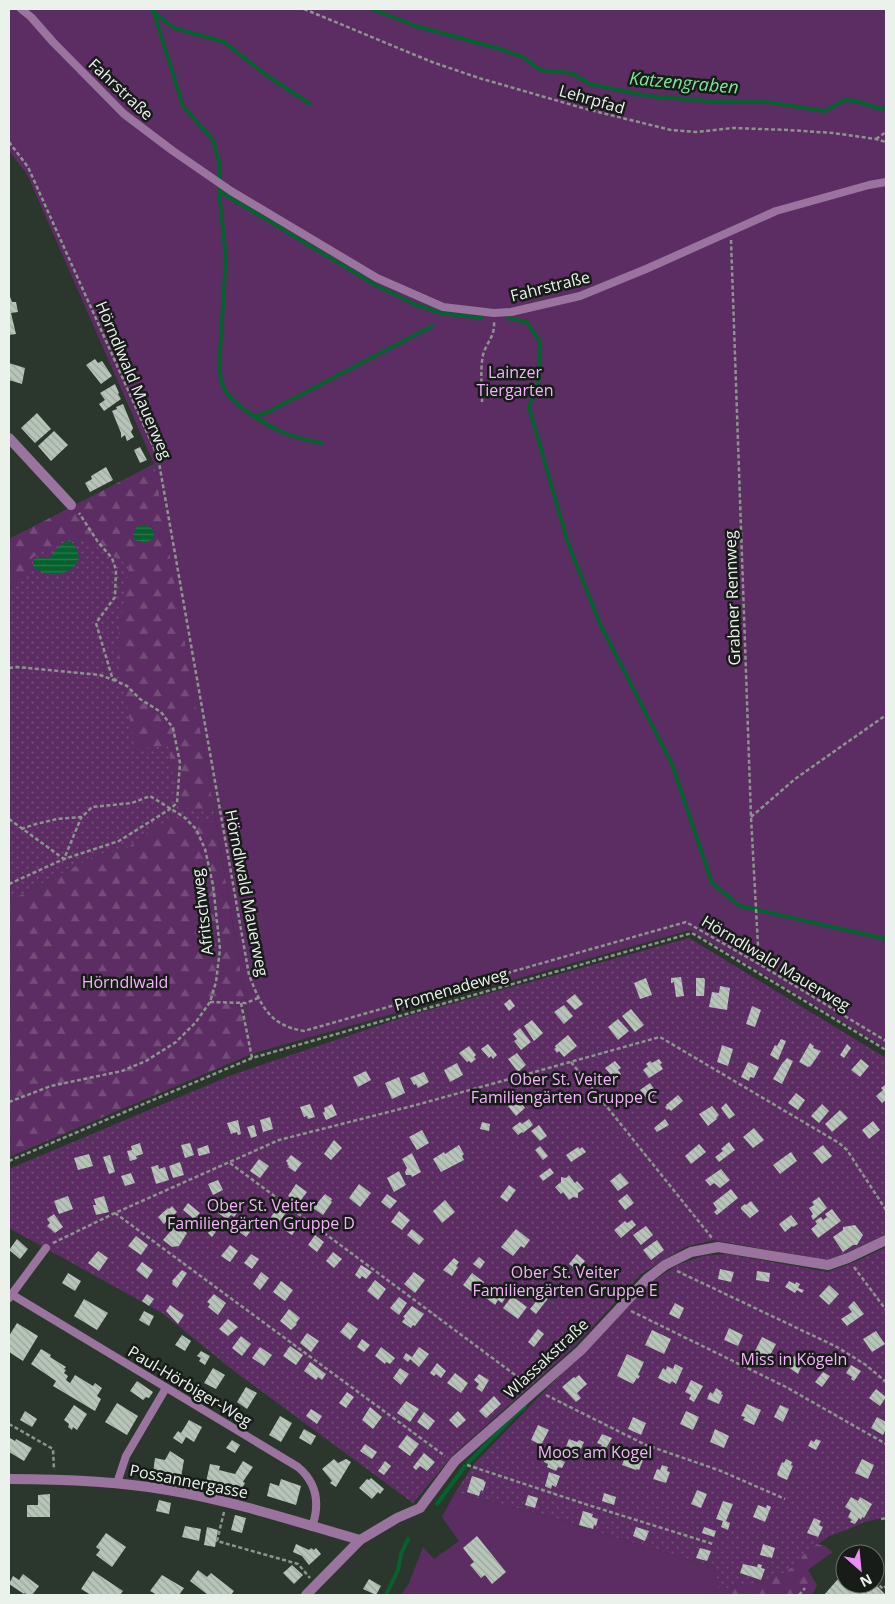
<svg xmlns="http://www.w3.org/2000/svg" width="895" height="1604" font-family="'Open Sans',sans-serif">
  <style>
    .grass { fill: url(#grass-dots) }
    .forest { fill: url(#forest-firs) }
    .park { fill: #5c2d62 }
    .water { fill: url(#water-rules) }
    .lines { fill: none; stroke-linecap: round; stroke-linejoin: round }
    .stream { stroke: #05622e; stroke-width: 4 }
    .building { fill: url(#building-back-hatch) }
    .path { stroke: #8c958d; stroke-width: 2.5; stroke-dasharray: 4 2.5; stroke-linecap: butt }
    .lane { stroke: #9a739e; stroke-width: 8 }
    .street { stroke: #9a739e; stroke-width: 10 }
    .labels { text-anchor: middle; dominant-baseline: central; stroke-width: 5; stroke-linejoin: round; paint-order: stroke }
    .street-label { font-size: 16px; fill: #ebf2ec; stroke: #171c18 }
    .park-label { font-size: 16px; fill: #f3b4f9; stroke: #171c18 }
    .water-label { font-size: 18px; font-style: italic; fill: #7de699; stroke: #171c18 }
  </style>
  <defs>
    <pattern id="grass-dots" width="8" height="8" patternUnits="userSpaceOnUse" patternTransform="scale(1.25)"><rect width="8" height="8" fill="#5c2d62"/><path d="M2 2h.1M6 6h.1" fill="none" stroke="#744c79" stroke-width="1.8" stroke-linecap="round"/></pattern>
    <pattern id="forest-firs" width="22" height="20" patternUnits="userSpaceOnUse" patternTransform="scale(1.25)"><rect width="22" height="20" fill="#5c2d62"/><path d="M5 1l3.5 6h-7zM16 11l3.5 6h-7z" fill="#744c79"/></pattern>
    <pattern id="water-rules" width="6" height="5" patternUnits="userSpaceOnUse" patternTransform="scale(1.25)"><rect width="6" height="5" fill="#05622e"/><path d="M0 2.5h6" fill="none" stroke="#2a794c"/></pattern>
    <pattern id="building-back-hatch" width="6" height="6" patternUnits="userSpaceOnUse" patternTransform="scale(1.25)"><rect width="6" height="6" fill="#b7c5b9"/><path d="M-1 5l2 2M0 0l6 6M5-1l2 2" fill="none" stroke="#9ba69c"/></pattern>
  </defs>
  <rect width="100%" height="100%" fill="#2b372d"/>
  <g class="grass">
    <polygon points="154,464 216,822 166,822 152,829 127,848 117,852 99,854 11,900 9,898 9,539 67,510"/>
    <polygon points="689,938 886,1058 886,1234 838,1257 825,1260 713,1240 685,1247 641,1274 573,1348 454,1454 413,1503 234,1371 162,1313 9,1228 9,1169 232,1075 404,1017"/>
    <polygon points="886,1247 886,1517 864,1522 849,1529 829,1536 803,1555 798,1563 784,1573 759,1582 718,1590 715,1568 539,1514 455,1493 474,1464 629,1304 652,1282 677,1265 703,1256 727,1254 828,1272 855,1262"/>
  </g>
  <g class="forest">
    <path d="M 154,464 L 214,809 L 179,808 L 168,746 L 135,749 L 117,648 L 129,566 L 84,539 L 63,540 L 32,558 L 31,571 C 18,575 19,582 9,586 L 9,539 Z"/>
    <polygon points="174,821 216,822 254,1053 9,1157 9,898 11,900 99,854 117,852 127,848 152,829 166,822"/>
    <polygon points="817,1544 825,1546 832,1552 808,1570 817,1585 812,1595 706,1595 718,1590 759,1582 784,1573 798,1563 803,1555"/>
  </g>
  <g class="park">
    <polygon points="9,9 886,9 886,1048 690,930 254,1053 214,809 154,464 27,174 9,151"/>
    <polygon points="455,1493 539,1514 715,1568 718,1590 706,1595 401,1595 409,1583 423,1547 434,1559 459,1541 442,1517"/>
  </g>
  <g class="water">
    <polygon points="145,525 150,527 154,531 153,539 145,543 135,540 133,534 137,526"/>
    <path d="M 70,540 L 76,548 L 79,557 C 78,559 78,562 76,564 C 66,578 43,577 33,566 L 33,560 L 40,557 L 50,557 L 61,544 Z"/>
  </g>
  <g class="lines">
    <g class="stream">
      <path d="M 152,9 L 154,13 L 183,106 L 213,140 L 220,166 L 219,191 L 226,258 L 219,368 C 220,377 222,386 227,393 C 239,409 266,425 284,433 C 295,438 310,440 322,443"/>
      <polyline points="372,9 416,26 497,48 523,57 540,70 572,73 590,84 648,96 721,102 760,101 825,111 844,100 856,101 881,109 886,107"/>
      <polyline points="155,13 174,28 224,42 266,75 310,104"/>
      <polyline points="219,191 375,285 414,304 441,313 482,318"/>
      <polyline points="507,318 527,322 539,340 539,379 529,407 568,543 601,626 672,764 712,883 740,906 886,939"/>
      <polyline points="255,416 266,413 432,326"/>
      <polyline points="468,1463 515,1415 525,1407"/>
      <polyline points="437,1504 465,1466"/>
      <polyline points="386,1595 398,1570 401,1554 408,1539"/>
    </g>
  </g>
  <g class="building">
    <polygon points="9,294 12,302 16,302 18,312 11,313 16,334 9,335"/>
    <polygon points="95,359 98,363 102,361 112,376 101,384 86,365"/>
    <polygon points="9,363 25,368 22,384 9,380"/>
    <polygon points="115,384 119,393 118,394 121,399 104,411 99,404 105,400 100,393"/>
    <polygon points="123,404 133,428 131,432 134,437 127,441 125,435 121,438 121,433 112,411 117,409 116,407"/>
    <polygon points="37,413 51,429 35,443 21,428"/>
    <polygon points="54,431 68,445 51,461 38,446"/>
    <polygon points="140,447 147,460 140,463 134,450"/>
    <polygon points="106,467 113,480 90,492 85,483 92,479 91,476"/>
    <polygon points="681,977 684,996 676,997 674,982 671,983 671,978"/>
    <polygon points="646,978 652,995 640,999 634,983"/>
    <polygon points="696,978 704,978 705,980 704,996 696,996"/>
    <polygon points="720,986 730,988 727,1010 709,1007 712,992 719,993"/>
    <polygon points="575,994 583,1004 575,1010 566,1001"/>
    <polygon points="510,999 515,1006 509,1011 504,1004"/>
    <polygon points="564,1005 573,1016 564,1024 554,1012"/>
    <polygon points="752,1006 761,1010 755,1027 746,1024"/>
    <polygon points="631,1009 644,1025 635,1032 622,1016"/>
    <polygon points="618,1019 629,1031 618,1040 608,1027"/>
    <polygon points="532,1020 543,1033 534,1041 524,1026"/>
    <polygon points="520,1028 531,1042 521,1050 514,1041 517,1039 513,1034"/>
    <polygon points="568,1035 577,1046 564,1057 559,1051 557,1053 554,1049 556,1048 555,1046"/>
    <polygon points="781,1039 786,1041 778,1060 770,1055 775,1045 777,1046"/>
    <polygon points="810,1043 814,1046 813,1048 821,1051 810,1067 809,1066 808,1067 799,1062"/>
    <polygon points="488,1044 497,1055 493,1059 491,1056 489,1058 481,1049"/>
    <polygon points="847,1044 851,1048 844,1058 840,1055"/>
    <polygon points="722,1045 733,1049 728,1066 717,1062"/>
    <polygon points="469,1046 476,1055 474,1057 476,1059 471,1063 469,1061 467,1062 459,1053"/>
    <polygon points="517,1053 526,1065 518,1072 508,1059"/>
    <polygon points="787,1058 793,1061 782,1084 773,1079 781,1065"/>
    <polygon points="659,1059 662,1063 660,1064 663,1069 649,1078 643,1070 648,1066 646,1064 650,1061 652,1063"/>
    <polygon points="861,1059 869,1066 860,1077 851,1070"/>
    <polygon points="615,1061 621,1068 618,1070 621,1074 616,1078 614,1076 613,1077 605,1068"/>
    <polygon points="748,1062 759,1067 754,1078 750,1077 749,1081 741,1077"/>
    <polygon points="457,1063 463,1075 450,1082 444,1070"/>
    <polygon points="366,1071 371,1080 358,1087 353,1077"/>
    <polygon points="424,1072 429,1082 418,1088 416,1084 414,1085 410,1078"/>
    <polygon points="399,1077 405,1093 392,1099 385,1083"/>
    <polygon points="650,1083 657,1093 648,1100 640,1090"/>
    <polygon points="885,1085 886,1100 882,1103 876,1096 883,1090 881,1088"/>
    <polygon points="796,1093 805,1100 798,1110 788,1103"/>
    <polygon points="678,1095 683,1101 671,1111 669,1109 667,1110 665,1107 667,1106 666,1105"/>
    <polygon points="518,1099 525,1108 516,1116 508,1106"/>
    <polygon points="726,1103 735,1115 729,1119 721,1108"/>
    <polygon points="310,1104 315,1117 308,1119 307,1116 304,1117 300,1107"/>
    <polygon points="332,1104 337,1115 326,1120 323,1113 325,1111 324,1108"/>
    <polygon points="822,1104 829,1111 819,1123 811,1116"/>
    <polygon points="712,1106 719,1115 716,1118 717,1119 708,1126 699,1114"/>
    <polygon points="840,1110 848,1118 832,1132 825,1124"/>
    <polygon points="270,1117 273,1129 263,1132 260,1120"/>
    <polygon points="529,1119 533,1125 523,1133 522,1132 518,1135 512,1128 520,1122 522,1124"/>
    <polygon points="665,1119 669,1125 657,1132 654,1128"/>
    <polygon points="238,1120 241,1134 238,1135 237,1132 231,1134 227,1123"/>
    <polygon points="873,1121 880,1130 869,1139 862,1130"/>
    <polygon points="482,1122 490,1124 489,1131 480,1129"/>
    <polygon points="254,1125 257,1136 251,1138 247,1127"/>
    <polygon points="539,1125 547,1136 540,1141 531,1131"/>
    <polygon points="754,1128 764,1140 753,1148 743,1137"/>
    <polygon points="422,1130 429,1143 417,1150 409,1137"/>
    <polygon points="334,1140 342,1148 331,1160 324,1154"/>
    <polygon points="729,1142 735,1150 719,1162 715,1157 723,1151 721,1149"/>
    <polygon points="140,1143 143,1154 136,1156 137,1159 130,1161 127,1151 132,1150 131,1146"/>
    <polygon points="190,1143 194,1155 185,1158 181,1145"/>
    <polygon points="699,1144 706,1152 691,1164 685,1156"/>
    <polygon points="208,1145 210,1153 199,1156 197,1149"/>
    <polygon points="459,1145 464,1154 462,1156 464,1160 441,1172 433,1159 444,1152 445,1154"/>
    <polygon points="823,1145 832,1156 822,1164 813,1153"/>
    <polygon points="540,1146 548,1156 543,1160 535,1150"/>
    <polygon points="578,1147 580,1149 582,1147 586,1152 571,1162 566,1155"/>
    <polygon points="791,1152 797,1161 780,1174 773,1165"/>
    <polygon points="412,1153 421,1172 412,1177 411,1175 406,1175 405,1172 407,1168 402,1159"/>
    <polygon points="89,1154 93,1166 78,1170 74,1158"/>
    <polygon points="110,1155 115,1172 109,1174 103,1157"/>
    <polygon points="291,1155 302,1163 295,1172 288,1167 289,1166 287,1164 288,1163 286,1161"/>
    <polygon points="259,1159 269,1166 260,1178 250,1171"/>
    <polygon points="180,1162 184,1175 173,1178 169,1166"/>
    <polygon points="158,1165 159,1169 165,1167 169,1180 156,1184 151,1167"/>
    <polygon points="550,1168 554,1173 543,1181 539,1176"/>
    <polygon points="721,1169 730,1180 720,1188 714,1183 710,1186 705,1180"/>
    <polygon points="399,1171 406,1185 394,1192 387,1178"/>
    <polygon points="131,1173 135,1183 125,1186 121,1176"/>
    <polygon points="620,1173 629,1183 618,1191 610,1181"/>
    <polygon points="569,1175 575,1183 577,1181 584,1189 578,1193 578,1198 573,1197 569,1200 563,1192 561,1194 555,1187 561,1182 561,1177 566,1178"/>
    <polygon points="218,1180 223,1190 213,1195 208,1184"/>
    <polygon points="296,1184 307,1192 298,1204 288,1196"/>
    <polygon points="359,1184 371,1193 360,1207 349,1198"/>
    <polygon points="509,1185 516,1190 507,1202 500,1197"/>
    <polygon points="731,1189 738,1198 717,1215 714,1212 717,1209 713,1203"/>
    <polygon points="325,1194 332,1199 331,1201 332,1202 323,1215 313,1208"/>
    <polygon points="387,1194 397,1201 390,1209 381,1202"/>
    <polygon points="627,1194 634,1203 625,1210 618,1201"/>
    <polygon points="68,1196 73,1209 59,1214 54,1201"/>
    <polygon points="104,1196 109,1212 96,1215 93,1205 96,1205 94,1199"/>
    <polygon points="819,1197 827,1208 813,1220 811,1216 813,1214 809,1208 814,1205 812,1202"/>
    <polygon points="445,1200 455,1212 442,1223 433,1211"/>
    <polygon points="751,1201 759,1211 750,1218 741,1209 741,1207 745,1204 746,1205"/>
    <polygon points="188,1203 200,1213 194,1219 183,1210"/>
    <polygon points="225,1204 237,1213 234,1217 231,1215 227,1219 218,1213"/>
    <polygon points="172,1206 177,1212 164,1224 158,1217 168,1208 169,1209"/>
    <polygon points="278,1207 286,1213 276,1226 268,1221"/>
    <polygon points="832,1209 841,1221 818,1238 811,1229 817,1224 815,1221 821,1217 823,1220 827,1217 825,1214"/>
    <polygon points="399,1211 410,1220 402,1230 391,1222"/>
    <polygon points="54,1214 63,1227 55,1233 47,1226 50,1223 47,1219"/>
    <polygon points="791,1215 798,1224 793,1227 792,1226 785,1232 779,1224"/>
    <polygon points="208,1217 220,1226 212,1237 208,1233 212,1228 204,1222"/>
    <polygon points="245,1220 254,1227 246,1237 237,1230"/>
    <polygon points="632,1220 636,1225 621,1238 614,1230 625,1221 627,1223"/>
    <polygon points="292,1223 298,1227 292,1235 286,1231"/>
    <polygon points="176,1225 187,1233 179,1246 172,1247 163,1240"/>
    <polygon points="855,1225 863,1235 857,1245 853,1245 843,1252 833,1237 843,1230 843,1227"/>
    <polygon points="646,1226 653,1235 641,1245 633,1235"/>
    <polygon points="412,1229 424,1239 419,1245 407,1235"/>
    <polygon points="516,1229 530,1240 524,1248 521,1246 513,1256 501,1247"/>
    <polygon points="315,1235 324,1242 317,1252 308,1245"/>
    <polygon points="136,1236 148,1245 141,1255 128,1246"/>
    <polygon points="17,1239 28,1249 20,1259 9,1250"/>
    <polygon points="657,1240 664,1250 651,1260 643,1250"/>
    <polygon points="230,1245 238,1251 230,1262 221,1256"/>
    <polygon points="98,1251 108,1258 99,1271 88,1263"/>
    <polygon points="333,1252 342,1259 334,1268 326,1261"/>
    <polygon points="251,1254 259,1259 252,1269 244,1263"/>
    <polygon points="577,1254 585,1261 577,1270 569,1264"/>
    <polygon points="479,1257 485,1262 480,1269 473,1264"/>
    <polygon points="454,1258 459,1262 456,1266 458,1267 452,1276 443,1270"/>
    <polygon points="142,1262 153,1270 147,1279 136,1270"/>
    <polygon points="361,1265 372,1272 366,1279 362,1276 360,1279 355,1275"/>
    <polygon points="720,1269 734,1272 731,1282 718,1279"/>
    <polygon points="182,1270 187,1273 177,1288 172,1284 173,1282 172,1281"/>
    <polygon points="757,1271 770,1273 769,1282 756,1280"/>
    <polygon points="261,1272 269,1278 260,1290 253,1284"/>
    <polygon points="414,1272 425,1280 415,1293 404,1284"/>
    <polygon points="68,1273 81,1281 75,1291 62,1283"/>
    <polygon points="472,1273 484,1282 475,1294 463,1285"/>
    <polygon points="375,1280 386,1289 378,1300 367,1291"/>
    <polygon points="281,1281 293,1290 285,1301 273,1292"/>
    <polygon points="789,1281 795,1284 796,1282 800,1284 798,1288 804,1290 802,1293 797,1290 795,1293 785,1287"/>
    <polygon points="495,1285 508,1294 502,1303 498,1300 495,1305 486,1298"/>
    <polygon points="829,1285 839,1294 829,1305 819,1296"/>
    <polygon points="546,1286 553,1292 536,1314 530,1309 538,1299 536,1297"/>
    <polygon points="147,1294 154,1299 149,1306 142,1301"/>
    <polygon points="214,1294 226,1303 218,1315 208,1307 210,1304 207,1302"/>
    <polygon points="512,1296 527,1307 518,1319 503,1308"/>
    <polygon points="399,1297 407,1303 399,1315 390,1308"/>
    <polygon points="84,1299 108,1313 97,1330 74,1316"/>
    <polygon points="854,1301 864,1314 847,1326 841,1319 852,1312 848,1307"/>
    <polygon points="675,1303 684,1308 679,1319 669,1314"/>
    <polygon points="170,1305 184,1315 178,1324 166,1311"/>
    <polygon points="412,1306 424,1314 415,1326 413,1325 411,1328 402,1322 405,1318 403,1317"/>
    <polygon points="289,1309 300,1318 296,1323 297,1324 291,1330 280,1321"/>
    <polygon points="144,1311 154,1316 149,1326 139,1320"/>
    <polygon points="228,1319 238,1327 228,1336 219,1329"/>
    <polygon points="348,1322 358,1329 350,1340 340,1332"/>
    <polygon points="17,1323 38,1336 23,1361 9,1352 9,1336"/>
    <polygon points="729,1328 743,1335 738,1346 724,1340"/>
    <polygon points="538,1329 544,1334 534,1347 528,1342"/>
    <polygon points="652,1330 671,1339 664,1354 645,1345"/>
    <polygon points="876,1331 885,1344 872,1352 863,1339"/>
    <polygon points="307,1333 319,1341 311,1352 300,1343"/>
    <polygon points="182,1335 191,1341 185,1351 175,1345"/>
    <polygon points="241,1336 251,1344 242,1356 232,1348"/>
    <polygon points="762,1337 776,1344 767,1361 753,1355"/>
    <polygon points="362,1339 370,1345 364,1352 357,1347"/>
    <polygon points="290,1346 303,1355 296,1365 283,1356"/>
    <polygon points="260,1347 272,1355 264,1366 252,1358"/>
    <polygon points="381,1347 395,1358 390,1364 386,1362 385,1364 375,1356"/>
    <polygon points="419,1347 429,1354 419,1367 410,1359 408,1362 403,1358 406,1353 412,1357"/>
    <polygon points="41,1349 51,1355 50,1357 66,1367 64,1369 66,1370 64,1373 68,1376 66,1380 70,1383 75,1375 93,1386 95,1383 102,1388 97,1396 101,1399 95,1411 53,1386 56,1381 31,1364"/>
    <polygon points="201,1351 210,1356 205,1365 199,1361 201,1358 197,1356"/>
    <polygon points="627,1354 644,1362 638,1375 640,1376 638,1379 637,1378 633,1384 617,1376"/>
    <polygon points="794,1356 804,1361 798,1374 788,1367"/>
    <polygon points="310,1362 326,1374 322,1380 318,1377 316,1380 304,1371"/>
    <polygon points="437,1363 446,1371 441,1378 436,1374 434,1376 430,1373"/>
    <polygon points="675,1364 683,1368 676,1384 672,1381 670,1384 658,1378 663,1368 666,1370 667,1366 673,1369"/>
    <polygon points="851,1365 861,1371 854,1381 851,1379 852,1377 846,1373"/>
    <polygon points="213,1368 225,1375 216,1389 204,1383"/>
    <polygon points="400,1368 409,1374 401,1385 393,1378"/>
    <polygon points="823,1372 830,1376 822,1387 815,1382"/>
    <polygon points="455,1373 468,1383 461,1393 447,1383"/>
    <polygon points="479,1374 489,1380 482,1392 476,1388 479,1384 474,1380"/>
    <polygon points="579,1375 587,1384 577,1393 581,1398 576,1402 562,1387 574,1377 575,1378"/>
    <polygon points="691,1380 703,1386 694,1402 689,1399 691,1395 685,1392"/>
    <polygon points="137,1381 153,1392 149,1398 146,1397 143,1400 130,1391"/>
    <polygon points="246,1387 257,1393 247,1409 237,1402"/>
    <polygon points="716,1388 722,1392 721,1394 723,1395 719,1404 707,1399 710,1392 713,1394"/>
    <polygon points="876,1389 886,1397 880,1406 869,1398"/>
    <polygon points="347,1392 354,1397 346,1408 339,1403"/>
    <polygon points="494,1396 501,1404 486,1418 479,1411"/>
    <polygon points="406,1401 419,1409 410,1422 397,1413"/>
    <polygon points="117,1403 138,1416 127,1435 105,1422"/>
    <polygon points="747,1404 761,1410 754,1425 743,1420 745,1417 741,1416"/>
    <polygon points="74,1405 87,1414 77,1430 73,1427 72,1430 68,1427 69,1424 64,1420"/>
    <polygon points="780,1405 789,1409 783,1422 774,1417"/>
    <polygon points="370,1407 382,1417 373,1429 362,1420"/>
    <polygon points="311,1409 322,1416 317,1424 306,1416"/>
    <polygon points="25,1411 37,1419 32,1427 20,1420"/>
    <polygon points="458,1411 466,1420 457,1428 449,1420"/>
    <polygon points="686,1411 699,1417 693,1430 680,1424"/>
    <polygon points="424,1412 435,1421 428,1430 417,1422"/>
    <polygon points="280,1416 292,1423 281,1442 269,1435"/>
    <polygon points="633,1417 646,1423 641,1435 628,1429"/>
    <polygon points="877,1417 886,1422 886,1429 883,1435 871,1428"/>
    <polygon points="189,1420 202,1427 194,1442 186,1437 182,1444 173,1438 178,1431 181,1433"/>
    <polygon points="538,1425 549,1430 541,1445 531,1440"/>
    <polygon points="304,1429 316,1436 311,1445 299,1438"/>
    <polygon points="715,1429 729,1436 724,1448 710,1442"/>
    <polygon points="602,1434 612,1438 605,1450 600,1448 602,1445 597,1443"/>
    <polygon points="407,1435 419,1444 410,1456 398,1447"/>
    <polygon points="10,1438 15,1441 16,1439 32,1448 24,1461 9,1452 9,1440"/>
    <polygon points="569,1439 577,1442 579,1440 584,1442 576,1460 570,1458 569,1460 566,1459 567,1456 563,1454"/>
    <polygon points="816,1439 821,1441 816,1450 808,1446 811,1440 814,1442"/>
    <polygon points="232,1440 240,1445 235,1453 226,1448"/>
    <polygon points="365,1444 377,1452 372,1459 360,1451"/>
    <polygon points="170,1451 184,1460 181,1477 173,1476 173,1478 163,1477 163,1475 153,1473 155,1458 165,1460"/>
    <polygon points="627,1452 641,1457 641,1459 643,1460 639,1470 637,1469 636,1470 622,1465"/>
    <polygon points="424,1453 435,1462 427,1471 420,1466 416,1470 413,1467"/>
    <polygon points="547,1454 565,1462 562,1468 558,1467 556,1471 547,1467 548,1464 544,1462"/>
    <polygon points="334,1459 338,1463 346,1459 351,1462 336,1487 330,1483 332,1481 322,1469"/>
    <polygon points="786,1459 792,1462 791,1465 793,1466 787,1480 778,1476 777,1474 782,1462 784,1463"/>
    <polygon points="862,1459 874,1465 868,1479 855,1473"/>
    <polygon points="243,1461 253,1467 244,1480 243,1482 245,1483 241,1490 206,1482 210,1464 220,1466 219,1470 235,1474"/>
    <polygon points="385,1461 391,1466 384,1475 378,1471"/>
    <polygon points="662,1465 668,1467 667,1471 670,1472 666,1483 653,1479 657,1469 660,1470"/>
    <polygon points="549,1472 560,1476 556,1487 552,1485 551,1489 545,1486"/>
    <polygon points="472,1476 484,1480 484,1481 486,1482 483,1491 481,1490 479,1496 467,1492"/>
    <polygon points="371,1478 384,1489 380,1494 378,1492 372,1499 359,1488 367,1479 369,1480"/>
    <polygon points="281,1479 301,1486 296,1505 267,1496 270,1483 279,1486"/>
    <polygon points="697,1490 707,1494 701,1508 691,1504"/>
    <polygon points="604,1493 616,1497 614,1505 602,1501"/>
    <polygon points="50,1494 50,1517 27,1517 27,1505 38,1505 38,1495"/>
    <polygon points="528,1495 538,1498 535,1508 525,1505"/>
    <polygon points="851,1497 858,1501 860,1497 872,1504 864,1518 862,1517 861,1520 859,1518 855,1524 850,1522 852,1520 848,1517 851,1511 845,1507"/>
    <polygon points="159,1500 171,1503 169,1514 156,1511"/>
    <polygon points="723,1501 733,1504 726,1521 730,1523 728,1530 721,1527 723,1521 716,1519"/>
    <polygon points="758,1505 766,1508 767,1505 771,1507 765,1522 753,1517"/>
    <polygon points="583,1511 593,1514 592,1517 598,1519 596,1526 594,1525 593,1529 579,1525"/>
    <polygon points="235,1515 246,1518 242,1533 231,1530"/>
    <polygon points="814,1518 821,1521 819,1525 823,1527 818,1537 807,1533"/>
    <polygon points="185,1526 201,1529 199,1541 182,1537"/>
    <polygon points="207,1527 218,1530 215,1547 204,1545"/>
    <polygon points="636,1527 649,1531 645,1541 633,1536"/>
    <polygon points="704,1527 716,1531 714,1537 702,1533"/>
    <polygon points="106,1533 126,1547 112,1567 96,1555 100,1550 96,1547"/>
    <polygon points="477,1536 506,1572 492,1584 485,1575 481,1578 470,1565 474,1562 463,1548"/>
    <polygon points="296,1544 309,1550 311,1548 314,1550 316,1548 321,1554 309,1565 302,1556 293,1552"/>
    <polygon points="763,1544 775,1548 772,1558 760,1555"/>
    <polygon points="700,1548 711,1551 707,1561 696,1558"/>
    <polygon points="743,1564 757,1567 758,1564 762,1565 761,1568 765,1569 761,1580 740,1573"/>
    <polygon points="292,1565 303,1575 294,1584 283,1573"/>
    <polygon points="198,1570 207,1577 211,1573 234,1591 231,1595 208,1595 190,1581"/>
    <polygon points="93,1571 123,1591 120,1595 91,1595 81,1589"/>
    <polygon points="845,1571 845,1584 875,1584 886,1595 824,1595"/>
    <polygon points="23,1574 39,1586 32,1595 27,1595 25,1593 24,1594 9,1584 13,1576 19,1580"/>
    <polygon points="162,1575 184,1588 179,1595 157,1595 150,1591"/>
    <polygon points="369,1579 381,1586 376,1595 363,1589"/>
  </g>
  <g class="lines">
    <g class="path">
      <polyline points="304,9 432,62 479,78 586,109 671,130 696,132 733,128 788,130 833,133 876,139 886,142"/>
      <polyline points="876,139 886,132"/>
      <path d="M 9,142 L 28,167 L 158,457 L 249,975 C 261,1005 268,1025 304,1031 L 686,922 L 759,964 L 886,1041"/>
      <polyline points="731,240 751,817 759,964"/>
      <path d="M 482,402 C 482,387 480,369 483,355 C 487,341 495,337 494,322"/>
      <polyline points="9,668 17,667 100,675 116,681"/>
      <polyline points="751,817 795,779 886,715"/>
      <polyline points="9,819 64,859 81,818"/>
      <polyline points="9,884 64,859 119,841 170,809 177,803 180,763 173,728 161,712 140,699 127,686 118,682 112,677 96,623 115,597 116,570 112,558 98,542 79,513"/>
      <polyline points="210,1002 246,1003 258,998"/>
      <polyline points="241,1003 252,1058"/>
      <polyline points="571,1062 712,1238"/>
      <polyline points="9,1102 51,1086 122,1071 146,1061 176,1042 196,1022 210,1002 216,982 220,949 213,885 205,849 196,829 184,817 150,796 132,803 92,807 82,817 57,819 36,824 21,829"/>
      <polyline points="9,1161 252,1058 692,933 886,1050"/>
      <polyline points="230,1163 526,1383"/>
      <polyline points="115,1213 445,1456"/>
      <polyline points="53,1243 115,1213 279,1140 416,1105 660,1037 839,1143 847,1150 886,1210"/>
      <polyline points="854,1267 886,1310"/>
      <polyline points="677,1271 837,1347 866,1365 886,1382"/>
      <polyline points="631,1311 786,1387 886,1444"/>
      <polyline points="546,1395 646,1445 721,1471 785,1499"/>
      <polyline points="9,1424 53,1449 54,1470"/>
      <polyline points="467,1465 585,1504 713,1544"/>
      <polyline points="224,1512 217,1541 298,1564 310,1578"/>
      <polyline points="881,1519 886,1518"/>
      <polyline points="875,1581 883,1589 886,1586"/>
      <polyline points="799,1595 805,1588"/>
    </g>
    <g class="lane">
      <polyline points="21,9 31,17 53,42 124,114 173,151 231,191 377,278 443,307 494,313 511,312 580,296 646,269 776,211 869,185 886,182"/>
      <path d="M 11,1294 L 298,1467 C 317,1483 320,1504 312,1527"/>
      <polyline points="9,1298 46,1248"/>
      <polyline points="117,1483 126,1456 166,1388"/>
    </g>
    <g class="street">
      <polyline points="9,438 71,505"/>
      <path d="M 9,1479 C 62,1479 116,1481 168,1490 C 234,1501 297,1522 360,1540"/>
      <polyline points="306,1595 360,1540 397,1518 420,1508 455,1461 581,1350 647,1279 665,1265 691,1252 718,1247 828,1265 848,1258 886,1240"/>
    </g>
  </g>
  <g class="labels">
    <g class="street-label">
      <text transform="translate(121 89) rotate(43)">Fahrstraße</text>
      <text transform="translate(592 99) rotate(16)">Lehrpfad</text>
      <text transform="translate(550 286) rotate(-14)">Fahrstraße</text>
      <text transform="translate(134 380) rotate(67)">Hörndlwald Mauerweg</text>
      <text transform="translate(732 598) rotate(-92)">Grabner Rennweg</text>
      <text transform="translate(247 893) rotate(79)">Hörndlwald Mauerweg</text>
      <text transform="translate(202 912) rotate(-97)">Afritschweg</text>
      <text transform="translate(776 963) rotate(31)">Hörndlwald Mauerweg</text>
      <text transform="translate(451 989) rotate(-16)">Promenadeweg</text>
      <text transform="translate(546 1358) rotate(-43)">Wlassakstraße</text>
      <text transform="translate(190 1386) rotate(31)">Paul-Hörbiger-Weg</text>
      <text transform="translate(189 1481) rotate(11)">Possannergasse</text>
    </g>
    <g class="park-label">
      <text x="515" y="372">Lainzer<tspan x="515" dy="18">Tiergarten</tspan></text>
      <text x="125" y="982">Hörndlwald</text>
      <text x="564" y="1079">Ober St. Veiter<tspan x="564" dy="18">Familiengärten Gruppe C</tspan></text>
      <text x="261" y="1205">Ober St. Veiter<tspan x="261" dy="18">Familiengärten Gruppe D</tspan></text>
      <text x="565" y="1272">Ober St. Veiter<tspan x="565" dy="18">Familiengärten Gruppe E</tspan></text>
      <text x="794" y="1359">Miss in Kögeln</text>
      <text x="595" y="1452">Moos am Kogel</text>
    </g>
    <g class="water-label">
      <text transform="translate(684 82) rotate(5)">Katzengraben</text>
    </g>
  </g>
  <rect width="895" height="1604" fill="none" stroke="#ebf2ec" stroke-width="20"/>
  <g transform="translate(860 1569) rotate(153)"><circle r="24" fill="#171c18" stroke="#6c726d"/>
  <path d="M0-4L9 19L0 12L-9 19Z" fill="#ed8cf9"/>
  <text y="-8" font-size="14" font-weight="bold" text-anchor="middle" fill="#ebf2ec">N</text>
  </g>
</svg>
